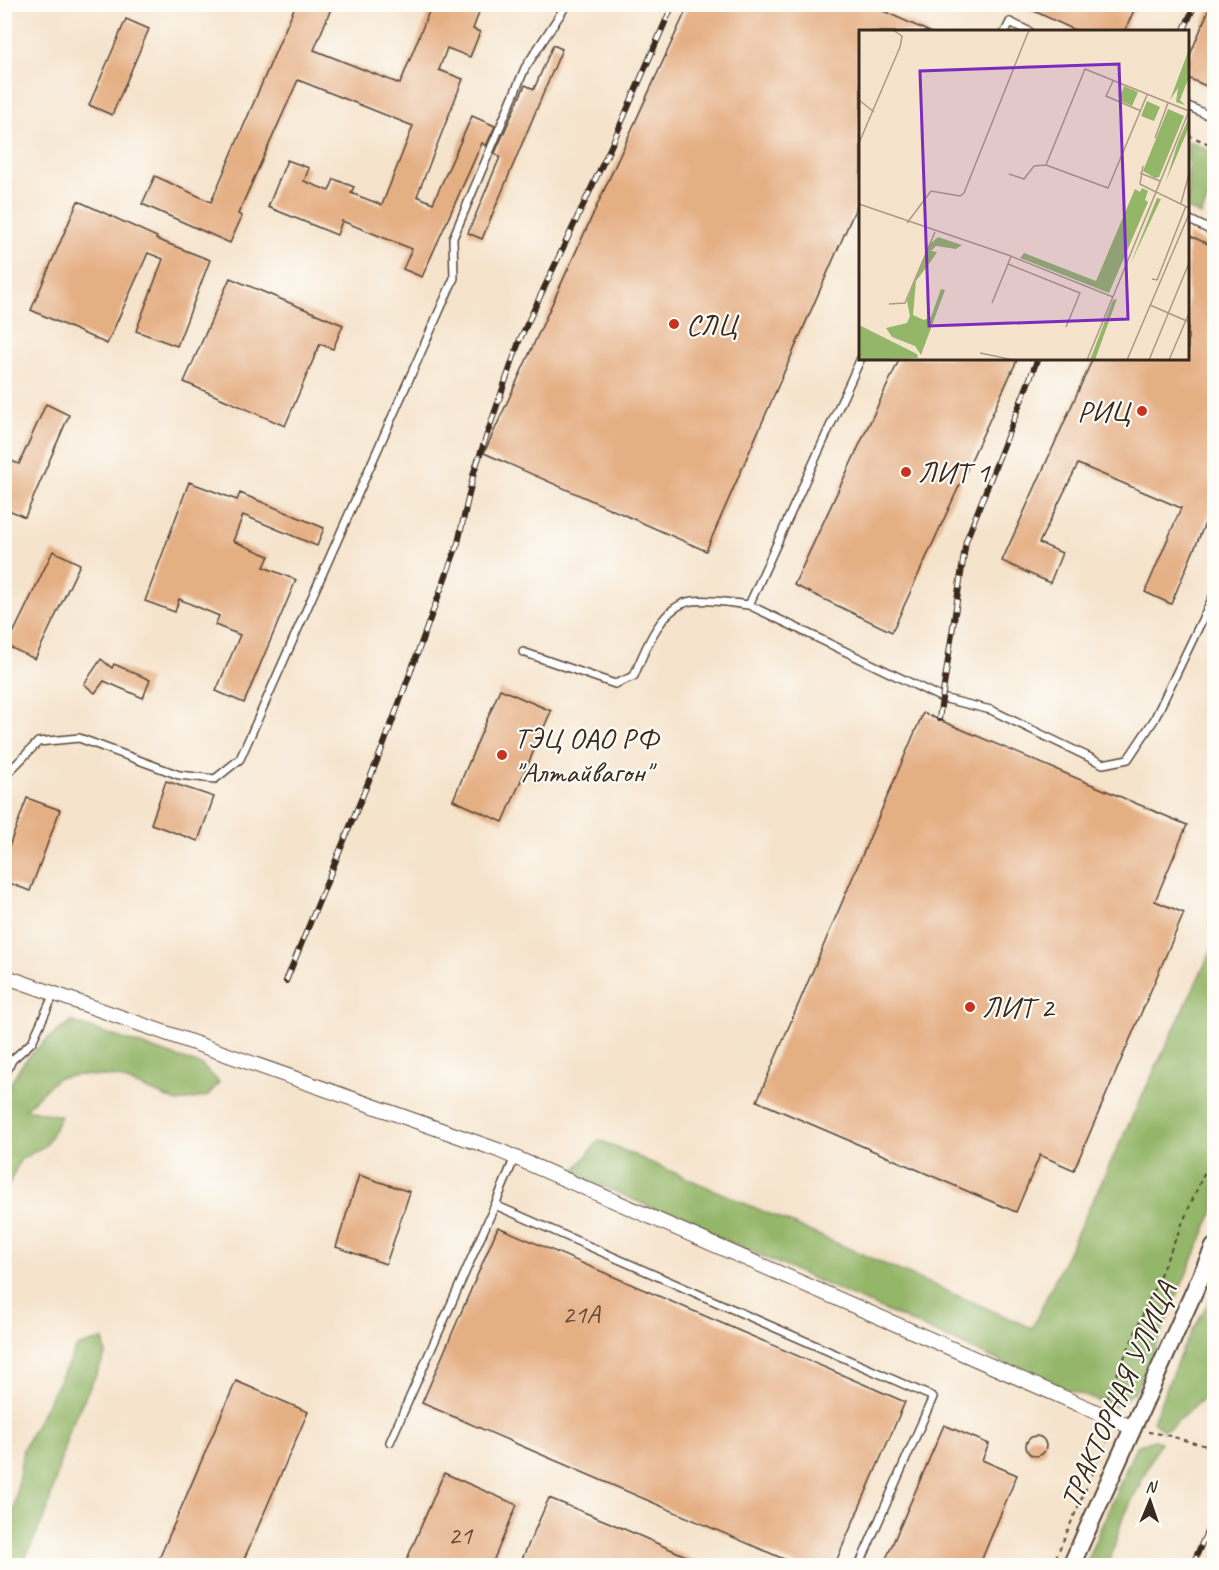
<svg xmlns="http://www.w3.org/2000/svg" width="1219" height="1570" font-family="Caveat,sans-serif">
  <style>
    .forest { fill: #94b669; stroke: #687044; stroke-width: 1.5 }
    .building { fill: #e5af84 }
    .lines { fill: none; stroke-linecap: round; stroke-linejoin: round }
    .service-casing { stroke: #574638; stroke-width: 10 }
    .minor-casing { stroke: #574638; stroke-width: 16 }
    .tertiary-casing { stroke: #574638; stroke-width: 20 }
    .path { stroke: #574638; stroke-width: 2; stroke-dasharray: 4.5 4.5; stroke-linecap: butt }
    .service { stroke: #fff; stroke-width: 7 }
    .minor { stroke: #fff; stroke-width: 14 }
    .tertiary { stroke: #fff; stroke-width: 16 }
    .rail-casing { stroke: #3b2a1e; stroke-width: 6 }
    .rail { stroke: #fdfcf7; stroke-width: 4; stroke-dasharray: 11; stroke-linecap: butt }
    .poi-dot { fill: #c8321e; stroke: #fdfcf7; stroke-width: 2 }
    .labels { text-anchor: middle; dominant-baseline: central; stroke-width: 4.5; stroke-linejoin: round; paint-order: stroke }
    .number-label { font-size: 27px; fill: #664b38 }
    .poi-label { font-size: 30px; fill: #3b2a1e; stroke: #fdfcf7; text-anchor: start }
    .street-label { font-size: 30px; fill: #3b2a1e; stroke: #fdfcf7 }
    .inset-road { fill: none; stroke: #ab9986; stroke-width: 1.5 }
    .view { fill: #7b2cbf; fill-opacity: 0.15; stroke: #7b2cbf; stroke-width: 3 }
    .inset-edge { fill: none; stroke: #3b2a1e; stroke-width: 3 }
  </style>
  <rect width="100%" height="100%" fill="#fdfcf7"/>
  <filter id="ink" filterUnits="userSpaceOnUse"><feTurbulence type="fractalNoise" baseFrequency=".0167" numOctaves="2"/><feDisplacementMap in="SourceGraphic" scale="12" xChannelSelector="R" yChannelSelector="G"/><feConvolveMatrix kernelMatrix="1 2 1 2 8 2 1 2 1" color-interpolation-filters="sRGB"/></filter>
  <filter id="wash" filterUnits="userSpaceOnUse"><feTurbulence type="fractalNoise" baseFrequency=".008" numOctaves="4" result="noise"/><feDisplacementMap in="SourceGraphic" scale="24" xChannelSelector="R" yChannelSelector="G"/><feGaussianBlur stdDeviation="1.35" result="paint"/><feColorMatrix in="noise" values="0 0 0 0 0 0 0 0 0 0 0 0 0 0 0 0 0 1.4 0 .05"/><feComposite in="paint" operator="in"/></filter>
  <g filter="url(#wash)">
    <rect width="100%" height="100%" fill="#f5e3cb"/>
    <g class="forest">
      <polygon points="1188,141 1214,153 1214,184 1201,215 1188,209"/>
      <polygon points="1214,945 1214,1210 1136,1391 1113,1407 1036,1377 573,1173 599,1140 1032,1328"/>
      <path d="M 72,1022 L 201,1065 L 219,1082 L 208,1096 L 178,1102 L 117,1077 L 78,1075 L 57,1078 L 25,1109 L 61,1116 L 46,1145 L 20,1160 L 5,1193 C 4,1170 0,1121 5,1101 C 12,1066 43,1040 72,1022 Z"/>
      <polygon points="1214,1292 1214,1352 1203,1398 1171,1427 1163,1430 1153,1421 1182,1350"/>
      <polygon points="103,1339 106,1354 69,1430 47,1511 22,1565 5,1565 5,1523 13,1517 23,1449 77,1347"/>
      <polygon points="1154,1440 1160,1442 1121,1523 1109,1565 1085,1565 1136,1446"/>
    </g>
    <g id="blocks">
      <g class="building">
        <polygon points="296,4 333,4 314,50 400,84 432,4 482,4 473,29 480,32 470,57 447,48 439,70 463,79 417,196 433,203 472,116 495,126 486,146 482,143 422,277 403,269 412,249 342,221 337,235 268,207 287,160 309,168 304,181 329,191 334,179 354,187 351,193 382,205 413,126 298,80 238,214 242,216 230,243 142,204 155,176 211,202"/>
        <polygon points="689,4 868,4 930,32 861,32 861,196 706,551 484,453"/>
        <polygon points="1019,4 1137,4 1124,32 1079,32"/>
        <polygon points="1211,4 1215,4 1215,90 1188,78 1188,60"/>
        <polygon points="126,19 149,29 112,115 89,105"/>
        <polygon points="553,45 562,49 482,239 468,233 500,157 495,153 525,85 534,89"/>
        <polygon points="78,201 157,237 156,239 210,260 177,346 136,331 163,259 148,253 107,344 31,310"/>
        <polygon points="1188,235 1215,247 1215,500 1171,604 1145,592 1181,508 1078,464 1039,543 1062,553 1050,583 1002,561 1093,358 1188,358"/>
        <polygon points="230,278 343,325 333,349 320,344 285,426 184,382"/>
        <polygon points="900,358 1018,358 892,632 794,585"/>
        <polygon points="46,404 69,415 25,517 4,508 4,458 19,464"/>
        <polygon points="189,482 237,500 240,493 324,528 317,546 243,515 233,541 269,556 264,567 296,580 244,703 216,691 240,635 215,625 219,616 179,599 175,612 145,601"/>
        <polygon points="53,551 80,564 35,659 7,646"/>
        <polygon points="101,659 112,668 114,664 150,680 143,698 104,681 95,693 84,684"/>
        <polygon points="500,689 551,711 503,822 453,800"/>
        <polygon points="923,713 1187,825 1155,901 1184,913 1074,1170 1040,1155 1016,1212 757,1101"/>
        <polygon points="166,781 214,797 198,841 151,824"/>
        <polygon points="27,798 60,810 30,891 4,881 4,860"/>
        <polygon points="359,1175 410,1192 386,1264 336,1247"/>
        <polygon points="498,1227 905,1402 834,1566 800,1566 422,1403"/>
        <polygon points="236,1381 308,1412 241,1566 156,1566"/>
        <polygon points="944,1425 989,1444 982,1460 1017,1475 979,1566 883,1566"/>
        <circle cx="1036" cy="1446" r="10"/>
        <polygon points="444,1473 517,1505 491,1566 404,1566"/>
        <polygon points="549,1498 608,1522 709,1566 519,1566"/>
      </g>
    </g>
  </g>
  <g filter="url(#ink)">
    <use href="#blocks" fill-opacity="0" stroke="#574638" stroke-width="1.5"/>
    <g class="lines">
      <g class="service-casing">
        <g id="service">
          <polyline points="1005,32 1010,22 1030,32"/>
          <polyline points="1188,106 1214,118"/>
          <polyline points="1188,219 1214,232"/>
          <polyline points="861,358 749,605 942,698 991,710 1103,764 1128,759 1154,720 1214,595"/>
          <path d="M 523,652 L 615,684 L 634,676 C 644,652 661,605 692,601 C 710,599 731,603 749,605"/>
          <polyline points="4,777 38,742 79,738 179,775 215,779 240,759 454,278 453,238 525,68 567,4"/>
          <polyline points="4,1077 12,1060 32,1042 54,994"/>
          <polyline points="515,1157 495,1205 933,1397 859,1566"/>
          <polyline points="390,1442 495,1205"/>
        </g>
      </g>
      <g class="minor-casing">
        <polyline id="minor" points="4,976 498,1150 1133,1428"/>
      </g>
      <g class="tertiary-casing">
        <polyline id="tertiary" points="1071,1566 1214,1247"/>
      </g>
      <g class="path">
        <polyline points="1188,135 1214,146"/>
        <polyline points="1106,1400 1214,1150"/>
        <path d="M 1148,1432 C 1171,1434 1191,1444 1214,1447"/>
        <polyline points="1052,1566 1110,1434"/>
        <polyline points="1209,1566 1214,1554"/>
      </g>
      <use href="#service" class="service"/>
      <use href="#minor" class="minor"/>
      <use href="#tertiary" class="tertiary"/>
      <g class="rail-casing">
        <g id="rail">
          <polyline points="1183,32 1195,4"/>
          <polyline points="939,719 966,541 1038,358"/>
          <polyline points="286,981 384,744 458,543 474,472 520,339 613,142 673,4"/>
          <polyline points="1192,1566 1214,1516"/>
        </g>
      </g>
      <use href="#rail" class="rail"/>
    </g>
  </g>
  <g class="poi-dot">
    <circle cx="674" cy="324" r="6"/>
    <circle cx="1142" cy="411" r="6"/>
    <circle cx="906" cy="472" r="6"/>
    <circle cx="502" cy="755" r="6"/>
    <circle cx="970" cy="1007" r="6"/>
  </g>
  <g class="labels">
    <g class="number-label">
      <text x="581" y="1314">21А</text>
      <text x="460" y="1535">21</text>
    </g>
    <g class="poi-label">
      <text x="686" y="324">СЛЦ</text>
      <text x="1130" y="411" text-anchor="end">РИЦ</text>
      <text x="918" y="472">ЛИТ 1</text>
      <text x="514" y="738">ТЭЦ ОАО РФ<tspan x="514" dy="34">"Алтайвагон"</tspan></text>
      <text x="982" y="1007">ЛИТ 2</text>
    </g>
    <g class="street-label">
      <text transform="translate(1118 1395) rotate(-66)">ТРАКТОРНАЯ УЛИЦА</text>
    </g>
  </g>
  <g transform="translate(859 30)">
    <rect width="330" height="330" fill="#f5e3cb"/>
    <path d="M 330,19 L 330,47 L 321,70 L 326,75 L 317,72 L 319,58 L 311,70 ZM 265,56 L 279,62 L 273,76 L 260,70 ZM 288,71 L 301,77 L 295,91 L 282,86 ZM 309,79 L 325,86 L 300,147 L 296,148 L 284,141 ZM 330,87 L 330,97 L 307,151 L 319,112 ZM 283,158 L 289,161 L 286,170 L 289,172 L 250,263 L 161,228 L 165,223 L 237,251 L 276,159 L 281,162 ZM 298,168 L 302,169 L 300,173 L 271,235 ZM 79,207 L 103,215 L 97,219 L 77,216 L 72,221 L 78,222 L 75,227 L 57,251 L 54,285 L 65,290 L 72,287 L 82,259 L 86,260 L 62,325 L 56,316 L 33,307 L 27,298 L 48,293 L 51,286 L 48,271 L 70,215 ZM 258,269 L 236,330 L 231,330 L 254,270 ZM 0,295 L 58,324 L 59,328 L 0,330 Z" fill="#94b669"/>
    <path class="inset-road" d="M 254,51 L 247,66 L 282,81M 288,65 L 249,158 L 187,135 L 226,39 L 330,81M 0,70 L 15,82M 330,81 L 297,162 L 330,178M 296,108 L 309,73M 0,113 L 41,17 L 43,6 L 34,0M 281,143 L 301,151M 150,144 L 165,149 L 175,136 L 187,135M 322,173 L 330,144M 0,174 L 149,225 L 254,267M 48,193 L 72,161 L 101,166 L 105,163 L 170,0M 152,226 L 149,234 L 221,263 L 207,297M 293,249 L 298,250 L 327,176M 133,273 L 149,234M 30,274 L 46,273 L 76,202M 291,275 L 330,292M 121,323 L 155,330M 228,330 L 297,162 L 281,154 L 284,136M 268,330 L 330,184M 290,330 L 330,233M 310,330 L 330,283"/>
    <path class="view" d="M 260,34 L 269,289 L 70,296 L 61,41 Z"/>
    <rect width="330" height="330" class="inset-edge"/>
  </g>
  <rect width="1219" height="1570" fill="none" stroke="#fdfcf7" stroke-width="24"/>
  <g transform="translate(1150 1501) rotate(2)" stroke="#fdfcf7" stroke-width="4.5" paint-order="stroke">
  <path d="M0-4.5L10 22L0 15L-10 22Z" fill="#3b2a1e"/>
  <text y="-9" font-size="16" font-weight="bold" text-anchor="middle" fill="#3b2a1e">N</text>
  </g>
</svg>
